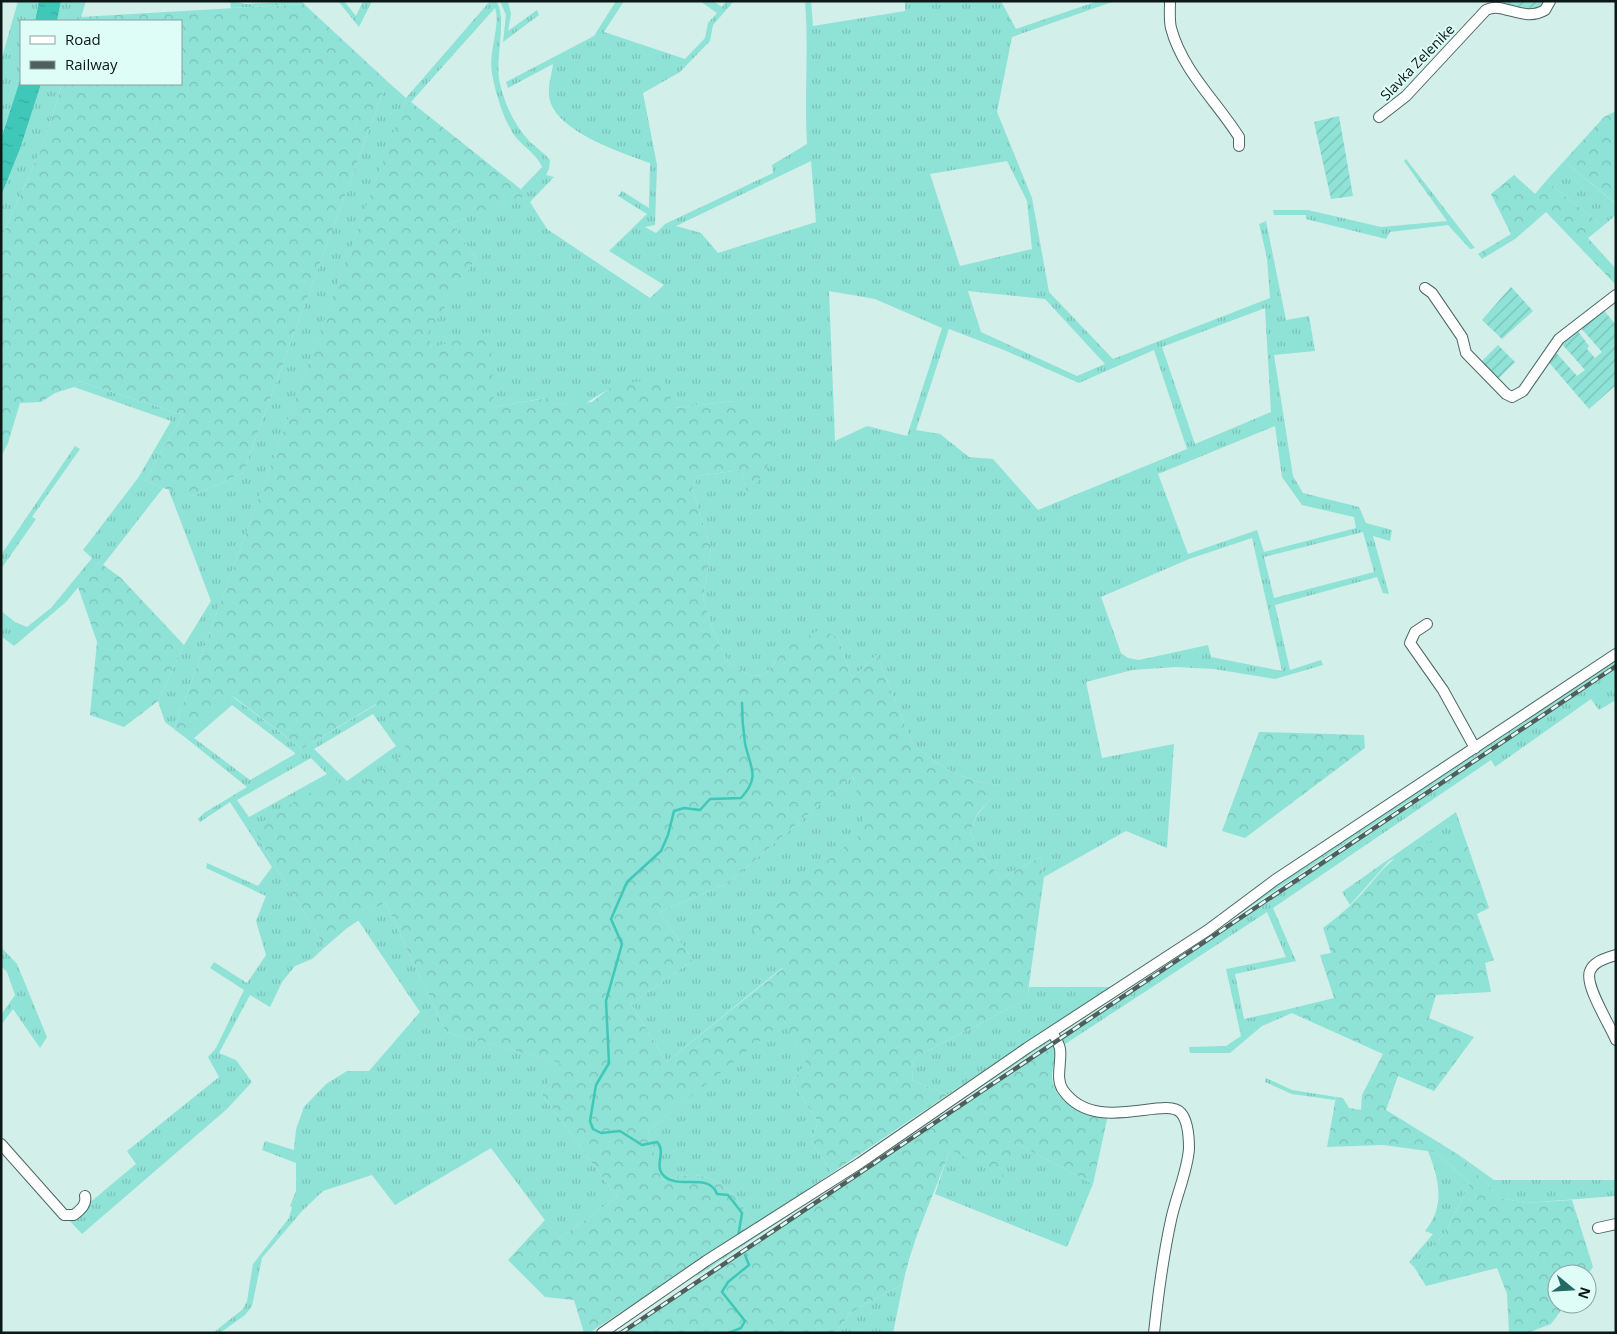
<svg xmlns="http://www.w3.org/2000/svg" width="1617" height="1334" font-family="'Open Sans',sans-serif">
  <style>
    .grass { fill: url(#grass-tufts); fill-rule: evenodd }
    .forest { fill: url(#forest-crowns); fill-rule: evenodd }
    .garden { fill: url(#garden-furrows) }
    .water { fill: url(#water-ripples) }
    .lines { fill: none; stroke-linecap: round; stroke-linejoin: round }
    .stream { stroke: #3fc8b8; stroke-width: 2.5 }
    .minor-casing { stroke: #4d6763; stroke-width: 12 }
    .minor { stroke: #fff; stroke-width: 10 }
    .rail-casing { stroke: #4e5f5c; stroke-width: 4.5 }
    .rail { stroke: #dffdf7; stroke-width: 2.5; stroke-dasharray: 8; stroke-linecap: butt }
    .labels { text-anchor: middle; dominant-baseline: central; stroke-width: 4; stroke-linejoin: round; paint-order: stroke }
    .street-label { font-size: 14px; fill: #0d1816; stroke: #dffdf7 }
  </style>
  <defs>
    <pattern id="grass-tufts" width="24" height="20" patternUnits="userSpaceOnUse" patternTransform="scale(1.25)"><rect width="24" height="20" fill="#8fe2d6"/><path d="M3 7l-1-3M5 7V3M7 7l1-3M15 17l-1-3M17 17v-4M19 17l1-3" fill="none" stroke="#7ac1b7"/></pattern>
    <pattern id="forest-crowns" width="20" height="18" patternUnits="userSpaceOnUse" patternTransform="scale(1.25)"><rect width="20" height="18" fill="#8fe2d6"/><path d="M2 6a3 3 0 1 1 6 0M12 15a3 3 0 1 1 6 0" fill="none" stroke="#7ac1b7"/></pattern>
    <pattern id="garden-furrows" width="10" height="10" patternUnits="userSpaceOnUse" patternTransform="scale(1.25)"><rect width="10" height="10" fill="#8fe2d6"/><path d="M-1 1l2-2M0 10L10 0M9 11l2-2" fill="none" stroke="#7ac1b7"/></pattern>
    <pattern id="water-ripples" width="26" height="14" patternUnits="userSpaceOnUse" patternTransform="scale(1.25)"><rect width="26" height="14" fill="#3fc8b8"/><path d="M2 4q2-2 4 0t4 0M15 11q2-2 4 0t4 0" fill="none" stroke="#36ab9d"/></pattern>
  </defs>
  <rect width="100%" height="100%" fill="#d2efea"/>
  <g class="grass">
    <polygon points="18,1 39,1 35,21 21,21 21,77 1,139 1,61"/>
    <polygon points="61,1 86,1 80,21 57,21"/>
    <polygon points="230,1 246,4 302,1 304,4 231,8"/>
    <polygon points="338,1 344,1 356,16 363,1 372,1 359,27"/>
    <path d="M 490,1 L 496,1 C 508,17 494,61 500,84 C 505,105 515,126 530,142 C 537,148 544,153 550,160 L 549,169 L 546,175 L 554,177 L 530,202 L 547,229 L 650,298 L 664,285 L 609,251 L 647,214 L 618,196 L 622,191 L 649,208 L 650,163 C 622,153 551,130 549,95 C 548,84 552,74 553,64 L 508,88 L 506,82 L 594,36 L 616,1 L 624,1 L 604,32 L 685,59 L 705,38 L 708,23 L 717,13 L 700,1 L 713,1 L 722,7 L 726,1 L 734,1 L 713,25 L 710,41 L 680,72 L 643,93 L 657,165 L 655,225 L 645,227 L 656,233 L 665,224 L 773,173 L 772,165 L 807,144 C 804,97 809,49 805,1 L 811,1 L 813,26 L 905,11 L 905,1 L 1001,1 L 1016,29 L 1098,1 L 1115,1 L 1012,37 L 997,112 L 1032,198 L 1049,292 L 1113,359 L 1270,298 L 1267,258 L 1259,224 L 1266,221 L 1286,320 L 1309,316 L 1315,351 L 1274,355 L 1293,476 L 1303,493 L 1359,507 L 1366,523 L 1392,530 L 1390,541 L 1373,536 L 1389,594 L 1383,593 L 1377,577 L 1275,605 L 1290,670 L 1321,660 L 1323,665 L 1275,679 L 1214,669 L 1176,667 L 1132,670 L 1086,682 L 1102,758 L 1174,744 L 1167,848 L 1126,831 L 1044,877 L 1040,857 L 1000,879 L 970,834 L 977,815 L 1002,786 L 975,781 L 954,773 L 932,760 L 913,745 L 877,655 L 852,678 L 838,638 L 785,648 L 765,675 L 750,676 L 728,662 L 713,631 L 703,598 L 711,548 L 692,489 L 698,476 L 741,470 L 748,496 L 735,401 L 674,408 L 612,387 L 586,403 L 555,405 L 546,398 L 494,407 L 432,347 L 426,335 L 476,258 L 451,223 L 527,195 L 521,189 L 542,167 C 536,153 523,147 514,135 C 503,118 495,92 492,73 C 488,51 501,26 495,8 L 411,102 L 406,99 L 174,729 L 165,722 L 158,701 L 184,645 L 211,601 L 168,488 L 192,496 L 243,473 L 387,81 L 406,98 ZM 811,161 L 816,222 L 718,253 L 701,233 L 676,226 ZM 1007,161 L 1027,201 L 1032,249 L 960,266 L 930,174 ZM 829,291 L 875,299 L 942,328 L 907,436 L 867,426 L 835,441 ZM 968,291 L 1045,299 L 1105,364 L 1077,376 L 981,332 ZM 1265,308 L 1271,412 L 1195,444 L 1162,347 ZM 949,329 L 1004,350 L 1079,383 L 1154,350 L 1187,449 L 1038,510 L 993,459 L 969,457 L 940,434 L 916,430 ZM 1275,426 L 1282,477 L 1302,505 L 1354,517 L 1356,528 L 1264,552 L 1257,530 L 1188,554 L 1158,474 ZM 1363,532 L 1374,572 L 1274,598 L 1264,557 ZM 1252,538 L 1282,671 L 1211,657 L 1208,645 L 1139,660 L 1128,658 L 1121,653 L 1101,597 L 1189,559 Z"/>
    <polygon points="500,1 508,1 511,14 508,31 537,10 539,15 503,42 506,15"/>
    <polygon points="41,84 62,84 45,140 1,238 1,196 20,149"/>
    <polygon points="1406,159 1475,248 1470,249 1448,225 1390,232 1386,239 1306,219 1306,215 1274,215 1273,210 1308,210 1381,227 1447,221 1404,161"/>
    <polygon points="1564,161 1616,204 1616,215 1603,226 1546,181"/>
    <polygon points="79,381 183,415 145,480 163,488 103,565 99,562 66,602 14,646 1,636 1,611 15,622 27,627 51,608 92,558 83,550 138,478 171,421 74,387"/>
    <polygon points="75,446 80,449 32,517 36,519 1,569 1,555"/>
    <polygon points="1616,658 1616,663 1055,1037 1054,1032"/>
    <polygon points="1616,668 1616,700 1599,710 1591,699 1495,767 1491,760 1273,908 1296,961 1235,974 1244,1019 1285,1010 1292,1013 1262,1026 1230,1053 1190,1053 1189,1047 1226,1046 1241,1036 1226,969 1286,957 1267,912 1059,1048 1057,1041"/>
    <path d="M 233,697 L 302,749 L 377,704 L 409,751 L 350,794 L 252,828 L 325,947 L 312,959 L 295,966 L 282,982 L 270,1007 L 250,995 L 219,1053 L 236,1060 L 252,1082 L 227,1109 L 82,1234 L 69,1220 L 136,1164 L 127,1151 L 219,1077 L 208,1057 L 216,1048 L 244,990 L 210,968 L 214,962 L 247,983 L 266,955 L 256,921 L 266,896 L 206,868 L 207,863 L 258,886 L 272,867 L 230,802 L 200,822 L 198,819 L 204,813 L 247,787 L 186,738 ZM 232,705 L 295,753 L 295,754 L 250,780 L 194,738 ZM 373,714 L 396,746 L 347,781 L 314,749 ZM 311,758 L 327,774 L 249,817 L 237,800 Z"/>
    <polygon points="853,776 866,831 838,855 783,967 667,1062 631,1004 693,960 659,912 728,883"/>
    <polygon points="1456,812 1466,841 1436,841 1389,861 1350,905 1342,892"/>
    <polygon points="385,902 446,1032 561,1063 541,1093 617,1197 559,1239 491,1148 395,1205 372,1175 323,1191 302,1211 262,1258 252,1306 245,1315 220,1333 213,1333 243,1309 247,1301 253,1264 289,1218 292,1207 290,1206 296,1191 296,1163 262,1150 265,1141 294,1150 296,1129 304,1107 326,1084 347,1071 369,1071 420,1012 358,920"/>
    <polygon points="1,947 17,964 47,1037 40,1048 13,1009 1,1025 1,1015 15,995 7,972 1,966"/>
    <polygon points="1029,987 1111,987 947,1095 912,1080 914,1058 1027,999"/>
    <path d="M 784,1020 L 806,1063 L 792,1082 L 818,1122 L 811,1141 L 832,1173 L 754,1225 C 742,1202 721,1174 691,1175 C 681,1175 670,1178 660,1180 L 648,1131 Z"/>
    <polygon points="1046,1035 1052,1040 696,1277 700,1268"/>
    <polygon points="1266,1078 1292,1090 1336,1097 1335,1100 1292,1094 1265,1082"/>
    <polygon points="1017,1144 1093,1184 1067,1247 935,1194 950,1149"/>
    <path d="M 1428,1151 L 1435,1152 L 1470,1183 L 1445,1233 L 1414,1267 L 1409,1262 L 1433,1234 L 1425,1231 C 1446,1206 1439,1179 1428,1151 Z"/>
    <polygon points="1459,1155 1494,1180 1616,1180 1616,1196 1526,1203 1500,1198"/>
    <polygon points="903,1284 893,1333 836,1333 850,1313"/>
  </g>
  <g class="forest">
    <polygon points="304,4 387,81 243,473 192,496 163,488 145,480 183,415 79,381 74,387 55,393 41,402 20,403 8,443 1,457 1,238 45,140 62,84 181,84 181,21 80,21 81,17"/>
    <path d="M 406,98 L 528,195 L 451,223 L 476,258 L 427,335 L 432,347 L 490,332 L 494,407 L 547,398 L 555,405 L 592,402 L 615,384 L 664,379 L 674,408 L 735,401 L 759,418 L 775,453 L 748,497 L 741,470 L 698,476 L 692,489 L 711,548 L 703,598 L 713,631 L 728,662 L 750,676 L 765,675 L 785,648 L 821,629 L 838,638 L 852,678 L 877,655 L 913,745 L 932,760 L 954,773 L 975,781 L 1003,786 L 977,814 L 970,834 L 1000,879 L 1040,857 L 1044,877 L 1027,999 L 914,1058 L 912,1080 L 947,1095 L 832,1173 L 811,1141 L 818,1122 L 792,1082 L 806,1063 L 784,1021 L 648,1131 L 661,1180 C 670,1178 681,1175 691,1175 C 721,1174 742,1202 754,1225 L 589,1333 L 584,1333 L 574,1300 L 545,1297 L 508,1260 L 545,1220 L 559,1239 L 617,1197 L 541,1093 L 560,1063 L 446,1032 L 385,902 L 346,929 L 325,947 L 252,828 L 334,778 L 350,793 L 408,751 L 376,704 L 302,749 L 234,697 L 186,738 L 174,729 ZM 853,776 L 865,831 L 748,924 L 783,968 L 667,1062 L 631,1004 L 693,960 L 659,912 L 728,883 Z"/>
    <polygon points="1616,111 1616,201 1614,202 1564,161 1604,117"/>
    <polygon points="1514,175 1535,194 1546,181 1603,226 1588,238 1616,269 1616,285 1546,212 1515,239 1482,259 1478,254 1511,234 1491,194"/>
    <polygon points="99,562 121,578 184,645 158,701 124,727 90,715 97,642 78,587"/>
    <polygon points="1259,732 1364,735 1365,748 1245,838 1222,831"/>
    <path d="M 1436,841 L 1466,841 L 1489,908 L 1477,914 L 1494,960 L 1485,963 L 1491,992 L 1436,995 L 1429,1018 L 1474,1037 L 1434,1091 L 1398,1076 L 1386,1110 L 1459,1155 L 1500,1198 L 1526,1203 L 1572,1200 L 1593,1267 L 1587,1275 L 1557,1274 L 1557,1304 L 1566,1304 L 1551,1324 L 1527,1333 L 1509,1333 L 1507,1294 L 1497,1268 L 1426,1286 L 1414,1267 L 1445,1233 L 1470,1183 L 1435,1152 L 1383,1145 L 1327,1147 L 1336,1097 L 1343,1098 L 1349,1108 L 1361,1110 L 1362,1095 L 1383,1054 L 1285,1010 L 1334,998 L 1320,955 L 1331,953 L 1323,928 C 1332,921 1341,914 1350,906 C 1383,874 1386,852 1436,841 Z"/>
    <path d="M 1054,1044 C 1057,1054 1053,1065 1052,1075 C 1052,1104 1086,1113 1108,1115 L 1093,1184 L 1017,1144 L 1002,1178 L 950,1149 C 935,1194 912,1238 903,1284 L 850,1313 L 836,1333 L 624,1333 Z"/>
  </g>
  <g class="garden">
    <polygon points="1488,1 1545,1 1539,9 1516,11"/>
    <polygon points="1339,116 1353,196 1331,199 1314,122"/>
    <polygon points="1511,287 1533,311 1502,339 1482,320"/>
    <polygon points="1602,308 1616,325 1616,385 1589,409 1546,359 1553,349 1577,376 1585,370 1561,343 1577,330 1589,346 1587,349 1595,358 1602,352 1580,327"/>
    <polygon points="1498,345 1515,362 1493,384 1476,367"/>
  </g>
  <g class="water">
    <polygon points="39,1 61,1 57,21 35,21"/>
    <polygon points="21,77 21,84 41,84 20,149 1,196 1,139"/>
  </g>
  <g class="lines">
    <g class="stream">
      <path d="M 738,1237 L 742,1213 L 728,1195 L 717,1194 C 709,1172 679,1190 664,1176 C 653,1166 667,1152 657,1142 L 642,1145 L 620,1131 L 601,1133 L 593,1129 L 590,1121 L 596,1085 L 609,1063 L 606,1001 L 622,944 L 611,919 L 627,882 L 661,851 L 668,835 L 674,811 L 684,808 L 700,810 L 710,799 L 741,798 C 761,776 750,768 745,743 C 743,730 742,717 742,703"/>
      <polyline points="729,1333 741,1328 745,1321 722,1292 728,1282 749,1265 745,1255"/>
    </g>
    <g class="minor-casing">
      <g id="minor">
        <path d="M 1170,1 C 1170,10 1169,20 1171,28 C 1182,70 1217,102 1239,137 L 1239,146"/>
        <path d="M 1379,117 L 1406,96 L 1486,10 C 1503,1 1523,23 1545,10 L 1550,1"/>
        <polyline points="1425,288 1432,293 1462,337 1466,353 1506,394 1512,397 1523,391 1559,339 1616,295"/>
        <polyline points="1427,624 1415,632 1410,643 1443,690 1475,748"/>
        <path d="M 1616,955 C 1607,958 1594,961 1590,971 C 1584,985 1610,1025 1616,1040"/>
        <path d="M 1052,1032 C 1055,1037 1059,1043 1060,1049 C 1062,1062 1055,1079 1063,1090 C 1095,1136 1165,1095 1181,1113 C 1188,1121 1189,1139 1189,1149 C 1187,1173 1176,1196 1171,1220 C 1163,1257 1158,1295 1154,1333"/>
        <path d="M 1,1144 L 64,1215 L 74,1215 C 80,1210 87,1205 85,1196"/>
        <polyline points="1598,1228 1616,1224"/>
        <polyline points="602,1333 706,1261 860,1163 1027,1048 1208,930 1275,880 1616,654"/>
      </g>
    </g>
    <use href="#minor" class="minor"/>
    <g class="rail-casing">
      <polyline id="rail" points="621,1333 1616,666"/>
    </g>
    <use href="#rail" class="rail"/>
  </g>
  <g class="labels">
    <g class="street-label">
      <text transform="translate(1417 62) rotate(-46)">Slavka Zelenike</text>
    </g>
  </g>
  <rect width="1617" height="1334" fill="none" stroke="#0d1816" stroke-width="5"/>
  <rect x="20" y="20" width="162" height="65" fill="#dffdf7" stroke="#8ba19d"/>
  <rect x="30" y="36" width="25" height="8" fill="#ffffff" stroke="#8ba19d"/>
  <text x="65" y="45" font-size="15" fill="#0d1816">Road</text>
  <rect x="30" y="61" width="25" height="8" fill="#4e5f5c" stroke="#8ba19d"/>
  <text x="65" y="70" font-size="15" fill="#0d1816">Railway</text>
  <g transform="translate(1572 1289) rotate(108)"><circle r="24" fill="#dffdf7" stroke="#8ba19d"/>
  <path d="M0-4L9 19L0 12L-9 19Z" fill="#226a62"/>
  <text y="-8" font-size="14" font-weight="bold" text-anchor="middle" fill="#0d1816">N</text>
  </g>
</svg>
